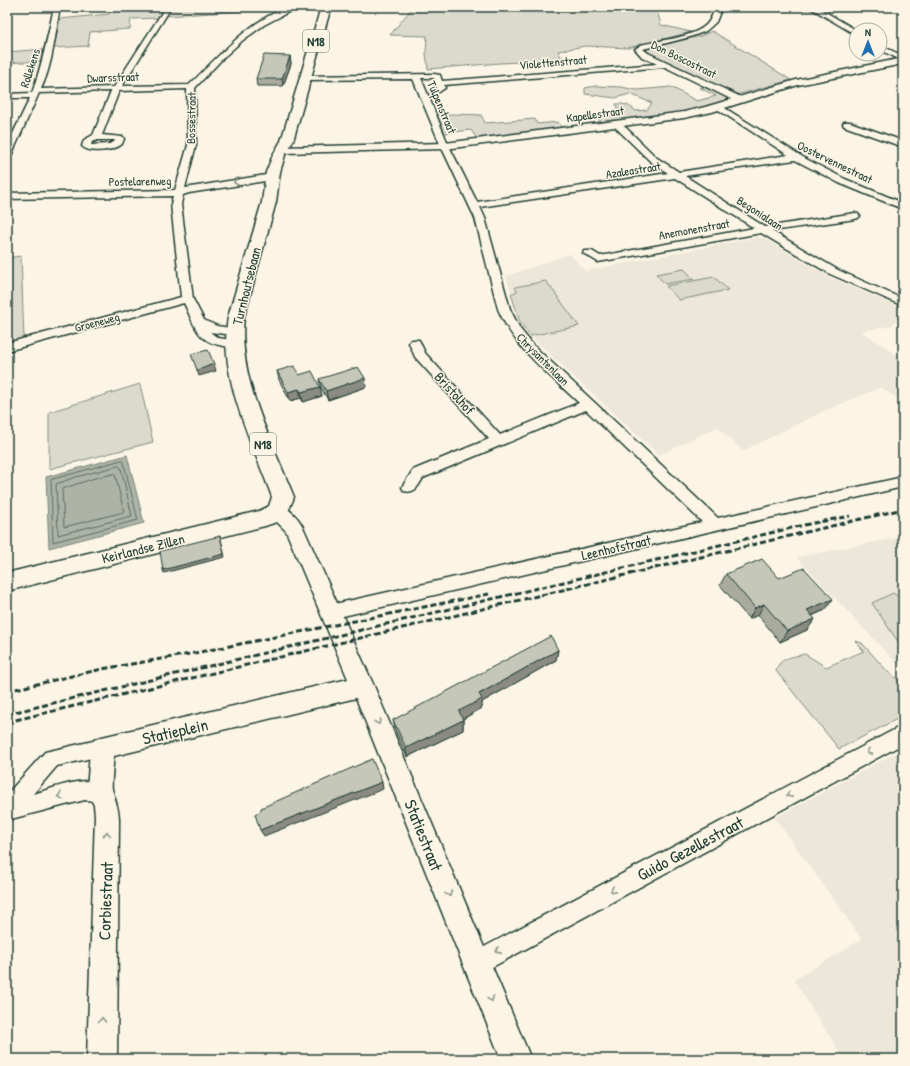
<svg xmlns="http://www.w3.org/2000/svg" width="910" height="1066" font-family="'Patrick Hand',sans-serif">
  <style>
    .built { fill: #ece7d8 }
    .green { fill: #dcdacc; stroke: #7e8c80 }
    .water { fill: #aeb3a7; stroke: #758479 }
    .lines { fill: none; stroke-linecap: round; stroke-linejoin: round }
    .shore { stroke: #586c62; stroke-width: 1 }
    .minor-casing { stroke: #1f3d34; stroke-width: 3 }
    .tertiary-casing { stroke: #1f3d34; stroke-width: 3 }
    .primary-casing { stroke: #1f3d34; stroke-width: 3 }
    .minor { fill: #fcf5e5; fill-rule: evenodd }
    .tertiary { fill: #fcf5e5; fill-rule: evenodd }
    .primary { fill: #fcf5e5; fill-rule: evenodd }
    .rail { stroke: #1f3d34; stroke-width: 3; stroke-dasharray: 6 3; stroke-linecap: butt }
    .wall { fill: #a9ab9f; stroke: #1f3d34 }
    .shaded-wall { fill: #8a8b82; stroke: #1f3d34 }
    .building { fill: #c5c7b9; stroke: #1f3d34 }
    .oneway { stroke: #8e998c }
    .labels { text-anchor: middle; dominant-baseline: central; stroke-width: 3; stroke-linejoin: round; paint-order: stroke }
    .far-street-label { font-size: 12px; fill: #1f3d34; stroke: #fcf5e5 }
    .shield { fill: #fcf5e5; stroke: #617469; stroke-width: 1 }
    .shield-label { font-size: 13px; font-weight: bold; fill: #1f3d34 }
    .street-label { font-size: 14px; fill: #1f3d34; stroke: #fcf5e5 }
    .near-street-label { font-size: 17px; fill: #1f3d34; stroke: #fcf5e5 }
  </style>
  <rect width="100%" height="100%" fill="#fcf5e5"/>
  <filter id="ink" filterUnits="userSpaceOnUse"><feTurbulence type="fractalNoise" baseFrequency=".025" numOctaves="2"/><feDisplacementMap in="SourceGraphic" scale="8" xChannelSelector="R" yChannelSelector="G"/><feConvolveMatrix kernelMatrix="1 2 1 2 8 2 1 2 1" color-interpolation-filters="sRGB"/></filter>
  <g filter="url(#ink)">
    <g class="built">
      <polygon points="758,237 766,239 827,276 903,309 903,313 891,326 861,331 903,359 903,403 881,387 822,412 743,451 717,427 659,455 531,337 520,322 506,276 570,254 585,271"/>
      <polygon points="897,538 903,543 903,670 796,557"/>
      <polygon points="903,749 903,1059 844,1059 794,980 862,939 775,818"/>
    </g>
    <g class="green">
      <polygon points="109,7 253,7 255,10 166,16 170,9 163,9 158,18 131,19 130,29 90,32 88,46 54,48 60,19 109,14"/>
      <polygon points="413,7 656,7 661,25 691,32 628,48 585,46 558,51 563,60 500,63 428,69 426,53 427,36 390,35"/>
      <polygon points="743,7 806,7 812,10 765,11"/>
      <polygon points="712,31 791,80 736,95 648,54 645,49 701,36"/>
      <polygon points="45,49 41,61 7,63 7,52"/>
      <path d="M 595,86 L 621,87 L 637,90 L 671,87 L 697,101 L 716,96 L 700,88 L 705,87 L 730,98 C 690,115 643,116 601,122 L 596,116 L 613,116 L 620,113 L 616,104 C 625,103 630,106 636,111 L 647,110 L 652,103 L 630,94 L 615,98 L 585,94 L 585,88 Z"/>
      <polygon points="454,114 481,115 485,123 535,119 537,124 558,122 562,127 477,139 471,130 445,133 437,115"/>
      <polygon points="21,256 24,339 7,343 7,258"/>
      <polygon points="684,269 694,279 665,284 656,274"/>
      <polygon points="714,277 728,290 679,300 666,286"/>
      <polygon points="546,281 579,326 530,336 520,322 511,294 517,291 515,287"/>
      <polygon points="140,384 153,442 49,469 49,412"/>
      <polygon points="893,593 903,601 903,649 872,603"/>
      <path d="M 855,641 L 862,643 L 888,672 L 903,684 L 903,716 L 839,749 L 776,671 C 779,657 793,657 805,654 L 826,667 L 864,651 Z"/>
    </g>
    <polygon class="water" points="127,455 144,523 49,548 46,477"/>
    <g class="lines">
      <g class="shore">
        <polygon points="123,460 138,520 53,542 51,480"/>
        <polygon points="119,466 121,468 132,516 58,535 56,484 76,477"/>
        <polygon points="115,474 124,512 64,527 62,489 95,478"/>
      </g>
      <g class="minor-casing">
        <g id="minor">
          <path d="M 54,7 L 60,7 C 55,34 53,64 41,89 L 114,87 L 163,11 L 166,9 L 169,11 L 122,86 L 189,85 C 215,61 260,7 298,7 L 264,25 L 243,40 L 224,57 L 195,88 L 196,145 L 185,188 L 272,174 L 277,177 L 272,180 L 189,193 L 183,195 L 181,204 L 193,299 L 204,320 L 217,326 L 238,329 L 240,331 L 238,333 L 225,334 L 210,332 L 218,338 L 239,341 L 241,344 L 239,347 C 234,348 229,347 224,346 C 196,342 195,325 184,303 L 7,351 L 7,343 L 181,297 L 171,204 L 173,196 L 7,199 L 7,193 L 175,190 L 188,145 L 187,89 L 119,91 L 102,135 L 123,137 L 124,139 L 122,144 C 114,151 89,154 82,146 L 84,140 L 93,135 L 111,91 L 39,93 L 11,156 L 7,159 L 7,146 L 30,98 L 7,98 L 7,94 L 32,93 C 42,65 48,36 54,7 ZM 98,140 L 115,140 L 114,142 L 109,144 L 91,145 L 92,142 Z"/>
          <path d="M 716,7 L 722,7 L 716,22 L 706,31 L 690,37 L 643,49 L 648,53 L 743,98 L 743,102 L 737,102 L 665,67 L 444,85 L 445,88 L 439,92 L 435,90 L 437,88 L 434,78 L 421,78 L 448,144 L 477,202 L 668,173 L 651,162 L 614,126 L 613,124 L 614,122 L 620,122 L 657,158 L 679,172 L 788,155 L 717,109 L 716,107 L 720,105 L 806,159 L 845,179 L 903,203 L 903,209 L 900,208 L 839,183 L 795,160 L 685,176 L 765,227 L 855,213 L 858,214 L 860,216 L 858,218 L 855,219 L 772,231 L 838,270 L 903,299 L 903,306 L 830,274 L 761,233 L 598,262 L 583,253 L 584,251 L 592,251 L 600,256 L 754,228 L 675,178 L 480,207 L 485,218 L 510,309 L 520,329 L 533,345 L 718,518 L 903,477 L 903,487 L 330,619 L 324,617 L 322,612 L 324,607 L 330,605 L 702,522 L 586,410 L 423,478 C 418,486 415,494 404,491 L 402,487 L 413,470 L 489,439 L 415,357 L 409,343 L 411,340 L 419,340 L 425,353 L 500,435 L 579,403 C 550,375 514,348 498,309 L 475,218 L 440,144 L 413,79 L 305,80 L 301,78 L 305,76 L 434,74 L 440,75 L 442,81 L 657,64 L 642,57 L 635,49 L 641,45 C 659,40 694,38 707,24 C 711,20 713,12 716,7 Z"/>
          <polygon points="809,7 817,7 856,30 856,35"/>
          <polygon points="880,45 903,56 903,61 880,50"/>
          <polygon points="844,122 850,122 903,141 903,147 844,126 843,124"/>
          <polygon points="903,725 903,744 485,971 477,974 469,971 466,963 469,955"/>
          <path d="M 102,739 L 109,742 L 111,748 L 109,754 L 57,766 L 33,794 C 55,788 83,775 105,784 L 108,791 L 105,798 L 98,801 L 85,800 L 7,820 L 7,794 L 45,752 Z"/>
        </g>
      </g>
      <g class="tertiary-casing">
        <g id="tertiary">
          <polygon points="903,58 903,64 798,85 712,112 684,118 445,149 284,153 278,150 284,147 445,143 684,112 705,107 796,80"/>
          <path d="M 278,504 C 288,507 298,517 303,527 L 374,686 L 531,1059 L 501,1059 L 356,698 L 114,756 C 113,763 111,785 112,789 C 115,800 119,808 119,820 L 117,1059 L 87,1059 L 95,816 L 94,805 L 86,791 C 90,774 87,756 94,740 L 102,737 L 348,679 L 286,531 L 271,516 L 269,511 L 271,506 Z"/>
        </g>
      </g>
      <g class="primary-casing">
        <path id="primary" d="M 321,7 L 331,7 L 293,141 L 285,155 L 280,172 L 276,202 L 244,317 C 237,377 272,442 294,497 C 287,516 285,520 265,526 L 7,591 L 7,573 L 259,511 L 269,506 L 272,497 C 252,442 218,377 228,317 L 262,202 L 266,172 L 273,155 L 281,141 Z"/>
      </g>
      <use href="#minor" class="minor"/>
      <use href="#tertiary" class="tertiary"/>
      <use href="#primary" class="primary"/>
      <g class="rail">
        <polyline points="7,691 102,669 190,654 489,594"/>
        <polyline points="7,714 804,525 850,516"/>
        <polyline points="7,722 903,509"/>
      </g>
    </g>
    <g class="wall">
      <polygon points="290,56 291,64 283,86 257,86 256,79"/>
      <polygon points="277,371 299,375 320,387 322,396 303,402 301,398 290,401 279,380"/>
      <polygon points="319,379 366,387 328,400 321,388"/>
      <polygon points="726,574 779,578 825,610 812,616 815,619 807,630 780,642 758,615 749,619 720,585"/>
      <polygon points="558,650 556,660 482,702 482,708 463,719 463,730 407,757 395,730 393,720"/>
    </g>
    <g class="shaded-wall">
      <polygon points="290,56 291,64 283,86 282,79"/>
      <polygon points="214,364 216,371 199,376 197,370"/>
      <polygon points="365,378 366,387 328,400 326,391"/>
      <polygon points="320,387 322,396 303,402 301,392"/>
      <polygon points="299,389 301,398 290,401 288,392"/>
      <polygon points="220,536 221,539 225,557 164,573 163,570"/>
      <polygon points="833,599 825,610 799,621 807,610"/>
      <polygon points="764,604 758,615 749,619 755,608"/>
      <polygon points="815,619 807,630 780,642 787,631"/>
      <polygon points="558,650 556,660 482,702 482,708 459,721 459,711 479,694"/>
      <polygon points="463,720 463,730 407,757 406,748"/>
      <polygon points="7,737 9,739 7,755"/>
      <polygon points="382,782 383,789 264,836 260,830"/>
    </g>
    <g class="building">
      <polygon points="264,55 290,56 282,79 256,79"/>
      <polygon points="208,350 214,364 197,370 191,354"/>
      <polygon points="294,366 299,375 312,371 320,387 301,392 299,389 288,392 277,371"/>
      <polygon points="358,367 365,378 326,391 319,379"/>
      <polygon points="220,536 224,554 163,570 160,551"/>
      <polygon points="762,559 779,578 804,568 833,599 807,610 815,619 787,631 764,604 755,608 726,574"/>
      <polygon points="551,636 558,650 479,694 482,699 459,711 463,720 406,748 393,720"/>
      <polygon points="372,759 382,782 260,830 255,814 261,811 261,808"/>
    </g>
    <defs><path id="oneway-chevron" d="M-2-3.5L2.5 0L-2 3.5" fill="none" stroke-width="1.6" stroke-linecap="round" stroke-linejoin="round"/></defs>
    <g class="oneway">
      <use href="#oneway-chevron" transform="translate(236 182) rotate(170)"/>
      <use href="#oneway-chevron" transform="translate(378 722) rotate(68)"/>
      <use href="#oneway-chevron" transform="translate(869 752) rotate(152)"/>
      <use href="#oneway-chevron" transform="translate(789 795) rotate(152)"/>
      <use href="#oneway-chevron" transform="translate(60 796) rotate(165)"/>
      <use href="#oneway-chevron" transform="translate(107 834) rotate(-88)"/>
      <use href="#oneway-chevron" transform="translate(613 890) rotate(152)"/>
      <use href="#oneway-chevron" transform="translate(449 894) rotate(68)"/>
      <use href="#oneway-chevron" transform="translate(498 951) rotate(152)"/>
      <use href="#oneway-chevron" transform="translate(491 999) rotate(68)"/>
      <use href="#oneway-chevron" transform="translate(102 1020) rotate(-89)"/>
    </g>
  </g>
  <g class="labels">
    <g class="far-street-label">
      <text transform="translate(684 59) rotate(26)">Don Boscostraat</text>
      <text transform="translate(553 62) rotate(-5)">Violettenstraat</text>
      <text transform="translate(30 68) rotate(-72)">Rollekens</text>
      <text transform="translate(113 77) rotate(-2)">Dwarsstraat</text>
      <text transform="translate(442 107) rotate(67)">Tulpenstraat</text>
      <text transform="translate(595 114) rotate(-8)">Kapellestraat</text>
      <text transform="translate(191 118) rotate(-89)">Bossestraat</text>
      <text transform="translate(835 162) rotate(26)">Oostervennestraat</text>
      <text transform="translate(633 170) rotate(-9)">Azaleastraat</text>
      <text transform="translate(140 181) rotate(-1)">Postelarenweg</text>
      <text transform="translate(760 213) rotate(33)">Begonialaan</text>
      <text transform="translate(694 229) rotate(-10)">Anemonenstraat</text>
      <text transform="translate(97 322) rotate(-15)">Groeneweg</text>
      <text transform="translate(543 359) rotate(45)">Chrysantenlaan</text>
    </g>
    <g class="shield">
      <rect x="303" y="30" width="26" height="22" rx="3"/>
      <rect x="250" y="433" width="26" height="22" rx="3"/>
    </g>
    <g class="shield-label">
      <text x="316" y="41">N18</text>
      <text x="263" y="444">N18</text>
    </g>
    <g class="street-label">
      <text transform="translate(246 286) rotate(-76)">Turnhoutsebaan</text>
      <text transform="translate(455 393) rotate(48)">Bristolhof</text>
      <text transform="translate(616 547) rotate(-13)">Leenhofstraat</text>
      <text transform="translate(143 548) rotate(-14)">Keirlandse Zillen</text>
    </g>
    <g class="near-street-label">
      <text transform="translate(175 731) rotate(-13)">Statieplein</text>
      <text transform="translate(424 835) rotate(68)">Statiestraat</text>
      <text transform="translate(690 848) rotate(-28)">Guido Gezellestraat</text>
      <text transform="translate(105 901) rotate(-88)">Corbiestraat</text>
    </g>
  </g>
  <rect width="910" height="1066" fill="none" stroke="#fcf5e5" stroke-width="24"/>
  <rect x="12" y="12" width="886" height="1042" fill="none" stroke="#1f3d34" stroke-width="1.5" filter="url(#ink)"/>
  <g transform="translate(868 42)"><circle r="19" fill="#fcf5e5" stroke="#a4ab9e"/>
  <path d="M0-3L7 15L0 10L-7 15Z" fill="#1f6fb2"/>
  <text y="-6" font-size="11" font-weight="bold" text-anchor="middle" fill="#1f3d34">N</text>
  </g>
</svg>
